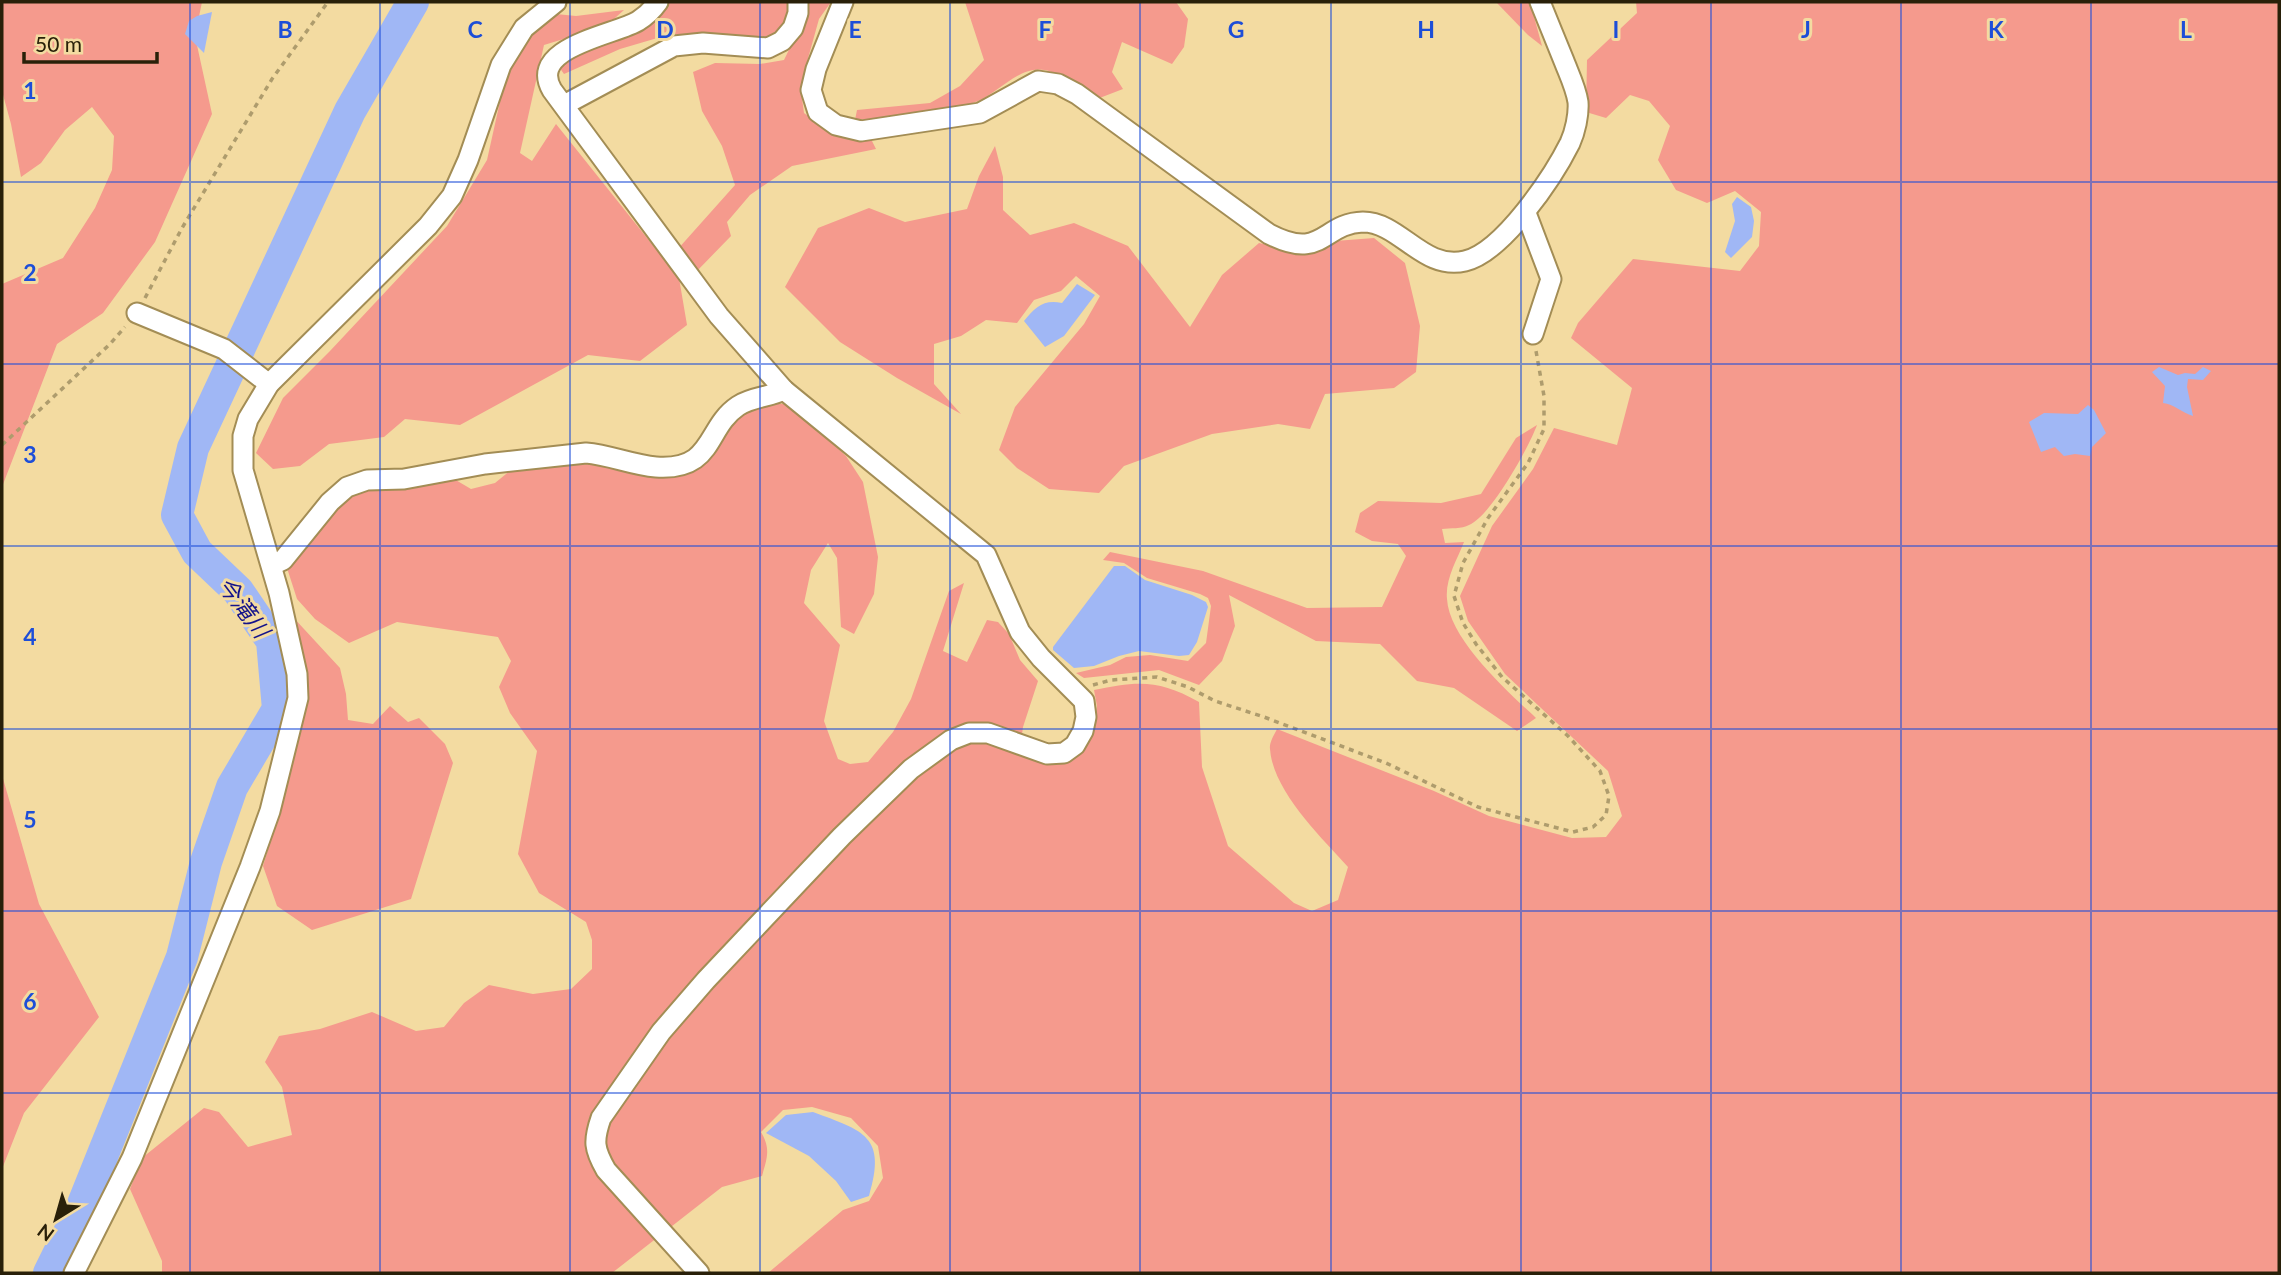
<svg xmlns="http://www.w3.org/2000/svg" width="2281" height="1275" font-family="Lato,'Noto Sans JP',sans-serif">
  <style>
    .green { fill: #f59a8d }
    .water { fill: #a0b7f5 }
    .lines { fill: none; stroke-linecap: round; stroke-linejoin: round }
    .river { stroke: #a0b7f5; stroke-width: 32 }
    .minor-casing { stroke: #a38d55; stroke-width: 23 }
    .path { stroke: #ae9c6d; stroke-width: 3.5; stroke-dasharray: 5 5; stroke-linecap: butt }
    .minor { stroke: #fff; stroke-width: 19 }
    .grid { fill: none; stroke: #1d4ed8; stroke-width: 2; stroke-opacity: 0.55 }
    .labels { text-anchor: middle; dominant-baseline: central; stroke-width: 6; stroke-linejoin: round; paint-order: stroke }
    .water-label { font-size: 23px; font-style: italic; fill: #13128b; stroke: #f3dba1 }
    .grid-label { font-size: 23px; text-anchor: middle; font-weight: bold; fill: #1d4ed8; stroke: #f3dba1; stroke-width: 6; stroke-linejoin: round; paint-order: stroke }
  </style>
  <rect width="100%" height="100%" fill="#f3dba1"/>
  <g class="green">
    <polygon points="2,2 202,2 195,36 212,114 155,242 103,313 57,344 2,487 2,284 63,258 95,208 112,170 114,136 92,107 65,130 41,163 21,177 11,124 2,91"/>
    <polygon points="669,2 792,2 793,11 774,40 671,34 620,49 564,74 559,67 572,55 652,20"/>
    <path d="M 805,2 L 831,2 L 819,19 L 807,62 L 801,91 L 804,113 C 827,130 840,141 871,139 L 876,149 L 792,166 L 750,195 L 727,222 L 731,236 L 696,272 L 677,250 L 735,185 L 722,146 L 702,111 L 693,72 L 715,63 L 760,64 L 784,60 L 806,15 Z"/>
    <path d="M 965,2 L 1176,2 L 1188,19 L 1184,47 L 1172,64 L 1122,42 L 1112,72 L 1123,89 L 1097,99 C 1085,92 1057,72 1045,70 C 1020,65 999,92 978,101 C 946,114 890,118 855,120 L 857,110 L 930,103 L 960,86 L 984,60 Z"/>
    <polygon points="1496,2 1530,2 1542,46 1528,35"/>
    <path d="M 1636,2 L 2279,2 L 2279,1273 L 768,1273 L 843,1210 L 869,1201 L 883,1178 L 878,1146 L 851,1118 L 812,1107 L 783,1110 L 761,1132 C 771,1149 767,1158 762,1176 L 722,1187 L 612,1273 L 162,1273 L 162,1261 L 130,1189 L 142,1158 L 204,1108 L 219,1112 L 248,1147 L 292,1135 L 282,1087 L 265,1062 L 279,1036 L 320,1029 L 372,1012 L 416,1031 L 444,1027 L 464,1003 L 489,985 L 533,994 L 571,989 L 592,969 L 592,940 L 586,922 L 539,893 L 518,854 L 537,751 L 510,713 L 499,687 L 511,661 L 498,637 L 397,622 L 349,643 L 315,619 L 297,599 L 287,568 L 332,509 L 354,493 L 370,486 L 454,479 L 471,489 L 495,483 L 511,470 L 586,464 L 659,474 L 703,465 C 712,451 728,419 742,411 C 757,403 775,404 791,404 L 846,456 L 863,482 L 878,557 L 874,594 L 854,634 L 841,627 L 837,558 L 828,543 L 811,570 L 804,603 L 840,645 L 824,721 L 838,759 L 850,764 L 868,762 L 893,732 L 911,699 L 949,591 L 964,583 L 943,651 L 967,662 L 987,620 L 998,622 L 1009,634 L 1020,660 L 1038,681 L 1023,727 L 1019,756 L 1070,761 L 1091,739 L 1097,706 L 1094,690 C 1137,681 1159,679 1199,702 L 1202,767 L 1228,846 L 1294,903 L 1312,911 L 1338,900 L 1348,867 C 1321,837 1273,791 1270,749 C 1269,743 1274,735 1277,729 L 1434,791 L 1489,816 L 1572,838 L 1606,837 L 1622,816 L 1608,771 L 1505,674 L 1468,621 L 1460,596 L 1492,526 L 1533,469 L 1554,428 L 1617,445 L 1632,388 L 1571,338 L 1578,323 L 1633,259 L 1740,271 L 1759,246 L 1761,212 L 1735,191 L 1707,203 L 1676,190 L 1658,160 L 1670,126 L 1649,101 L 1630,95 L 1606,118 L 1586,112 L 1587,60 L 1637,13 Z"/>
    <polygon points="624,10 606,26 544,45 520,153 532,161 556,124 679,278 687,325 640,361 588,355 460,425 405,419 384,437 329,444 300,466 273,469 256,453 283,398 330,351 447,226 487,160 505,79 524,41 556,14 576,16"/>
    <polygon points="995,146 1003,177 1003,210 1030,235 1074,223 1128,246 1190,327 1222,275 1259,243 1297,251 1335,241 1374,238 1405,263 1420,326 1416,372 1394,388 1325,394 1310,429 1278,424 1212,434 1124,466 1099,493 1049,489 1017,468 999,450 1015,407 1084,324 1100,296 1076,276 1061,291 1034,300 1017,323 986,320 961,336 934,344 934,384 961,414 897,378 840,342 785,287 818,228 869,208 905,222 967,209 979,176"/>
    <path d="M 1537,425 C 1529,447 1491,516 1469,525 C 1462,529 1450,528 1442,529 L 1445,543 L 1464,542 C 1457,560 1445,579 1447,599 C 1449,639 1508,692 1536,718 L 1517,731 L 1454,688 L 1417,681 L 1380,644 L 1316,641 L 1229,595 L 1235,626 L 1222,661 L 1199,685 L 1159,670 L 1084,678 L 1076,673 L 1110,665 L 1126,657 L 1150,655 L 1188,661 L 1206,643 L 1211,606 L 1208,598 L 1200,594 L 1147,578 L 1124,563 L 1103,560 L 1110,552 L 1203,571 L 1307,608 L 1382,607 L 1406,556 L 1398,544 L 1372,541 L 1355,532 L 1360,513 L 1378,501 L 1441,503 L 1481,494 L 1516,438 Z"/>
    <polygon points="292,616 340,668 346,694 348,720 373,724 390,706 408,722 419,718 445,744 453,763 411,899 312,930 277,906 263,866 279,813 302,722"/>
    <polygon points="2,775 39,904 99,1017 24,1113 2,1169"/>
  </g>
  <g class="water">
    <polygon points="212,12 204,53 185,34 189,21 197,16"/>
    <polygon points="1737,197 1751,207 1754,221 1752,237 1731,258 1725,252 1735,221 1732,204"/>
    <path d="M 1077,284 L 1095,295 L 1064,336 L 1045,347 L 1024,321 C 1035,307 1044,299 1062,303 Z"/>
    <path d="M 2159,367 L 2178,375 L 2185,373 L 2195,374 L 2203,367 L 2211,371 L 2203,380 L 2188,379 L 2187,387 L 2193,416 C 2182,413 2174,404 2163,403 L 2165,386 L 2152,372 Z"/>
    <polygon points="2088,405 2094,410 2106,433 2092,447 2090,456 2075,454 2064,456 2055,447 2041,452 2029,422 2044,413 2078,414"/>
    <polygon points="1114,566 1125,566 1145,580 1192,595 1206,602 1208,607 1197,642 1189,655 1179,656 1139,651 1119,656 1094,666 1074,668 1053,650 1053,647"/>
    <path d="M 813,1112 C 864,1131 887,1136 869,1196 L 851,1202 L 836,1181 L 809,1156 L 766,1133 L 786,1115 Z"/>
  </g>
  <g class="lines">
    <polyline class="river" points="49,1273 83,1204 182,957 206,862 232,787 278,709 272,641 238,591 197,552 177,515 193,448 350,111 413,2"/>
    <g class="minor-casing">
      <g id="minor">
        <path d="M 658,2 C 653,9 646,16 638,21 C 615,35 527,47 552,90 L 719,316 L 784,390 L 986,555 L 1020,632 L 1041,658 L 1084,701 L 1086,717 L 1083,731 L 1075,745 L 1064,753 L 1047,754 L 988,733 L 969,733 L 951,740 L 911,769 L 842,836 L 706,980 L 661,1032 L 601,1118 C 593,1141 594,1149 606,1170 L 699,1273"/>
        <path d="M 843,2 L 816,69 L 811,90 L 818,112 L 836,125 L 861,131 L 980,113 L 1038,81 L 1058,84 L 1077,94 L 1269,234 C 1323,262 1322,223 1363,222 C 1400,222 1423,271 1465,261 C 1503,252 1553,177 1570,143 C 1575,132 1579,115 1578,102 C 1576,88 1569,74 1564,61 C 1556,41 1548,22 1540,2"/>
        <polyline points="564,105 674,46 703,43 768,48 782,41 793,28 798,13 798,2"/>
        <polyline points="1526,213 1551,279 1533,334"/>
        <polyline points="137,313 224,349 269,384"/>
        <path d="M 272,565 L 283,560 L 330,502 L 347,487 L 367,480 L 404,479 L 485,464 L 586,453 C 610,455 632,465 656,467 C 715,471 705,428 738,406 C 751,397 770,397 784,390"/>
        <polyline points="74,1273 132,1158 250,867 270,811 298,698 297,674 279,593 243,470 243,436 248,419 269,384 428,226 452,196 468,160 501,65 524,28 556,2"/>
      </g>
    </g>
    <g class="path">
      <polyline points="145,298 182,228 272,79 328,2"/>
      <polyline points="2,445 110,344 125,327"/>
      <polyline points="1093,685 1111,680 1157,677 1188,687 1215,701 1264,717 1386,763 1478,807 1573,832 1593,827 1606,815 1609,796 1600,771 1568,736 1502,677 1476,644 1463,623 1454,596 1463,563 1488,518 1528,463 1544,429 1544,396 1536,351"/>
    </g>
    <use href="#minor" class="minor"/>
  </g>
  <path class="grid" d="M 190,2 L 190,1273M 380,2 L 380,1273M 570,2 L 570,1273M 760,2 L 760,1273M 950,2 L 950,1273M 1140,2 L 1140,1273M 1331,2 L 1331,1273M 1521,2 L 1521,1273M 1711,2 L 1711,1273M 1901,2 L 1901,1273M 2091,2 L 2091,1273M 2,182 L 2279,182M 2,364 L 2279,364M 2,546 L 2279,546M 2,729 L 2279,729M 2,911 L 2279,911M 2,1093 L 2279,1093"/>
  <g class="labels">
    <g class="water-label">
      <text transform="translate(244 607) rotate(53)">今滝川</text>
    </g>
  </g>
  <g class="grid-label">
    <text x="285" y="38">B</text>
    <text x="475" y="38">C</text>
    <text x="665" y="38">D</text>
    <text x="855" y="38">E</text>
    <text x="1045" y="38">F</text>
    <text x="1236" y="38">G</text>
    <text x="1426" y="38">H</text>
    <text x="1616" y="38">I</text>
    <text x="1806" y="38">J</text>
    <text x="1996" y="38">K</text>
    <text x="2186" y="38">L</text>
    <text x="30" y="99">1</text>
    <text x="30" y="281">2</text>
    <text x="30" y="463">3</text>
    <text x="30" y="645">4</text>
    <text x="30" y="828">5</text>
    <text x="30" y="1010">6</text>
  </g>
  <rect width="2281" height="1275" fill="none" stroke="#292009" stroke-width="7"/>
  <g transform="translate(56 1219) rotate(217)" stroke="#f3dba1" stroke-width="5" paint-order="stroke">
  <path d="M0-5L12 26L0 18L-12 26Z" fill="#292009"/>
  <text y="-10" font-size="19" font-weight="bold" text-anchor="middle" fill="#292009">N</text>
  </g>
  <path d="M24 52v10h133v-10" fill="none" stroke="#292009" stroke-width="3.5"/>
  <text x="35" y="52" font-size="21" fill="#292009" stroke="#f3dba1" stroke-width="5" paint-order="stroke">50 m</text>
</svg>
